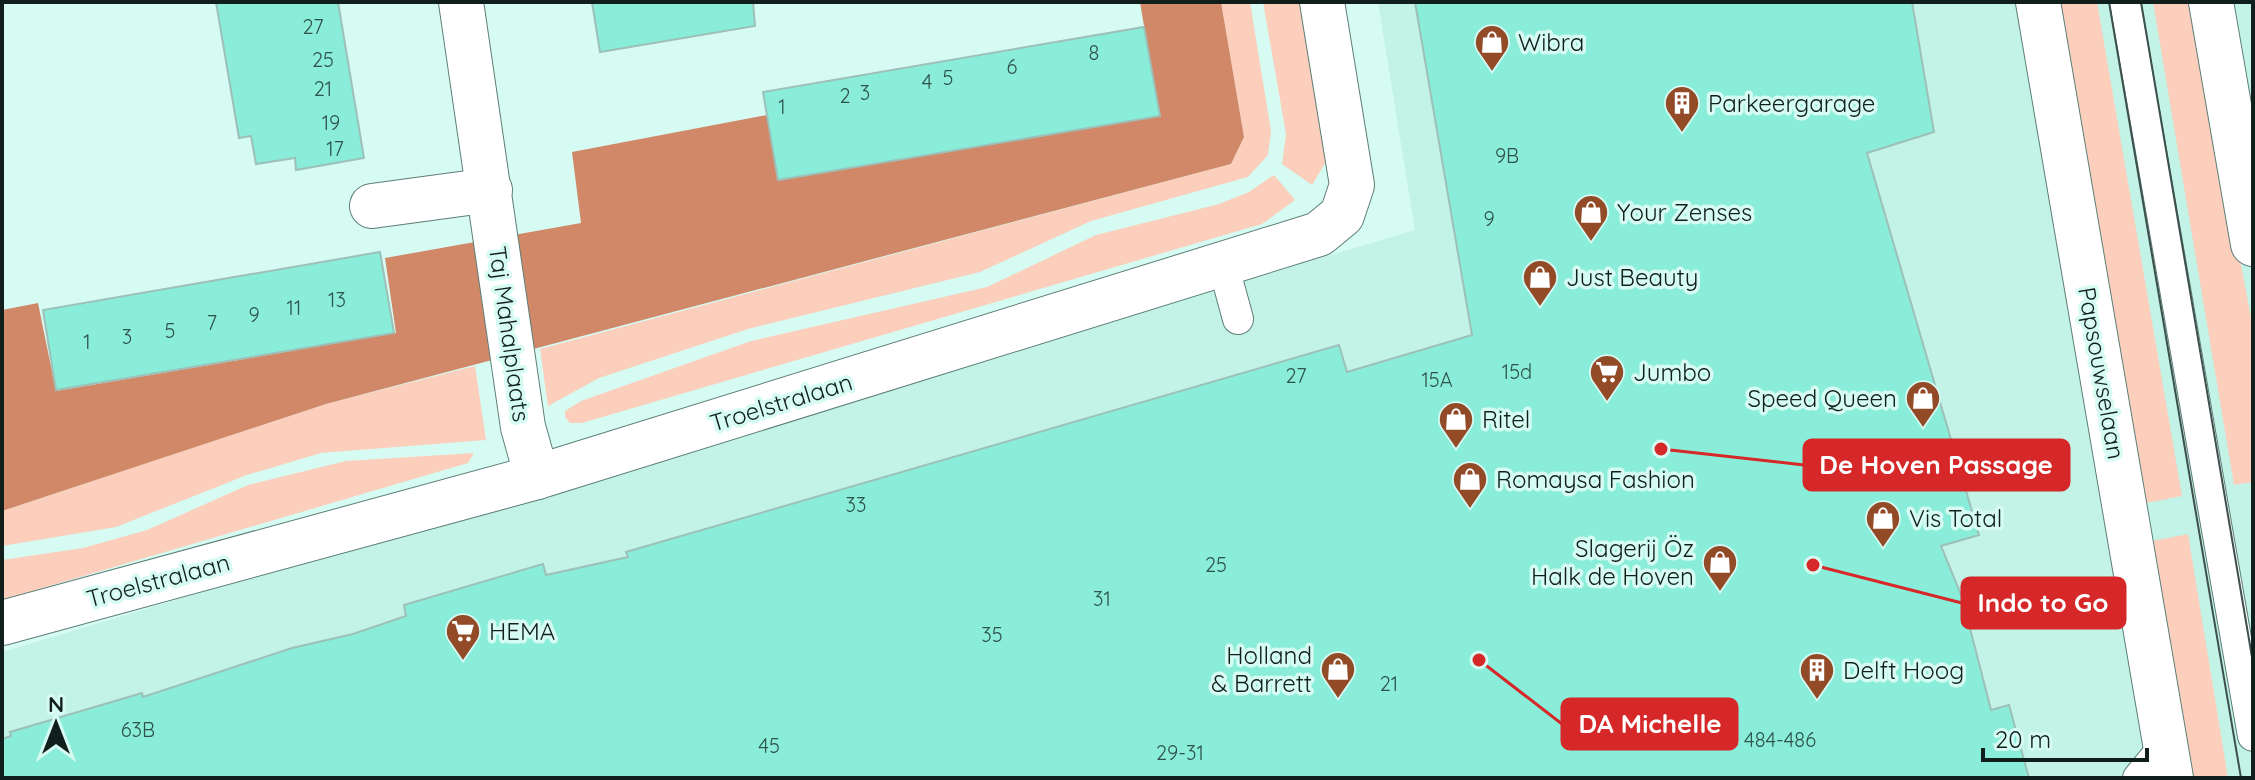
<svg xmlns="http://www.w3.org/2000/svg" width="2255" height="780" font-family="Quicksand,sans-serif">
  <style>
    .built { fill: #c3f2e7 }
    .green { fill: #fbcfbc }
    .water { fill: #d08868 }
    .building { fill: #89edd9; stroke: #9dc0b8; stroke-width: 2 }
    .lines { fill: none; stroke-linecap: round; stroke-linejoin: round }
    .lane-casing { stroke: #5d7e77; stroke-width: 32 }
    .street-casing { stroke: #5d7e77; stroke-width: 46 }
    .secondary-casing { stroke: #5d7e77; stroke-width: 46 }
    .lane { stroke: #fff; stroke-width: 30 }
    .street { stroke: #fff; stroke-width: 44 }
    .secondary { stroke: #fff; stroke-width: 44 }
    .tram { stroke: #3d504c; stroke-width: 2 }
    .labels { text-anchor: middle; dominant-baseline: central; stroke-width: 7; stroke-linejoin: round; paint-order: stroke }
    .number-label { font-size: 20px; fill: #2f524b }
    .poi-label { font-size: 24px; fill: #111f1c; stroke: #d6fbf3; text-anchor: start }
    .street-label { font-size: 24px; fill: #111f1c; stroke: #d6fbf3 }
    .leader { fill: none; stroke: #d62828; stroke-width: 3 }
    .callout-dot { fill: #d62828; stroke: #d6fbf3; stroke-width: 3 }
    .callout { fill: #d62828; stroke: #d62828; stroke-width: 3 }
    .callout-label { font-size: 26px; text-anchor: middle; font-weight: bold; fill: #fff }
  </style>
  <rect width="100%" height="100%" fill="#d6fbf3"/>
  <polygon class="built" points="1378,2 2253,2 2253,778 2,778 2,652 1415,230"/>
  <g class="green">
    <polygon points="1221,2 1250,2 1271,131 1268,155 1248,177 1091,221 980,272 748,329 599,378 548,406 540,349 1231,164 1244,137"/>
    <polygon points="1263,2 1300,2 1327,160 1312,185 1282,164 1286,134"/>
    <polygon points="2057,2 2097,2 2182,496 2136,505"/>
    <polygon points="2153,2 2194,2 2193,12 2253,328 2253,482 2234,485"/>
    <polygon points="1274,175 1295,200 1262,224 582,423 570,423 565,417 565,411 581,401 751,341 987,287 1096,235 1219,204 1249,192"/>
    <polygon points="475,366 486,440 321,453 247,475 116,527 2,546 2,511 326,404"/>
    <polygon points="474,453 468,463 2,600 2,560 83,548 147,530 248,485 346,461"/>
    <polygon points="2188,534 2228,778 2184,778 2142,543"/>
  </g>
  <polygon class="water" points="1140,2 1221,2 1244,137 1231,164 326,404 2,511 2,310 38,303 56,391 396,333 385,258 581,223 572,152 767,115 779,180 1159,116"/>
  <g class="building">
    <polygon points="216,2 338,2 364,158 296,170 295,158 256,164 251,136 239,138"/>
    <polygon points="592,2 753,2 755,26 600,52"/>
    <polygon points="1415,2 1912,2 1934,132 1867,153 1979,535 1941,546 1962,597 1991,710 2009,705 2029,778 2,778 2,739 11,736 10,732 142,693 143,697 292,648 353,634 406,616 404,605 543,564 546,575 628,557 626,552 1339,345 1347,372 1472,335"/>
    <polygon points="1144,27 1160,116 778,180 763,92"/>
    <polygon points="380,252 394,333 56,390 43,310"/>
  </g>
  <g class="lines">
    <g class="lane-casing">
      <g id="lane">
        <polyline points="2125,2 2253,736"/>
        <polyline points="1223,264 1238,319"/>
        <polyline points="2138,778 2167,743"/>
      </g>
    </g>
    <g class="street-casing">
      <g id="street">
        <polyline points="461,2 523,427 537,477"/>
        <polyline points="372,206 490,190"/>
        <polyline points="2,623 537,477 1319,234 1342,215 1352,185 1322,2"/>
      </g>
    </g>
    <g class="secondary-casing">
      <g id="secondary">
        <polyline points="2038,2 2171,778"/>
        <polyline points="2211,2 2253,244"/>
      </g>
    </g>
    <use href="#lane" class="lane"/>
    <use href="#street" class="street"/>
    <use href="#secondary" class="secondary"/>
    <g class="tram">
      <polyline points="2109,2 2241,778"/>
      <polyline points="2141,2 2253,663"/>
    </g>
  </g>
  <defs>
    <g id="shop-pin" transform="scale(1.8)"><path d="M0 17L-7.5 6A9.5 9.5 0 1 1 7.5 6Z" fill="#924a27" stroke="#d6fbf3"/><path d="M-5-2.5h2.3a2.7 3.5 0 0 1 5.4 0H5L5.5 6h-11ZM-1.5-2.5h3a1.5 2.3 0 0 0-3 0Z" fill="#fff"/></g>
    <g id="building-pin" transform="scale(1.8)"><path d="M0 17L-7.5 6A9.5 9.5 0 1 1 7.5 6Z" fill="#924a27" stroke="#d6fbf3"/><path d="M-4-6H4V6H1V3H-1V6H-4ZM-2.5-4.3h1.7v1.8h-1.7ZM.8-4.3h1.7v1.8H.8ZM-2.5-1h1.7V.8h-1.7ZM.8-1h1.7V.8H.8Z" fill="#fff"/></g>
    <g id="supermarket-pin" transform="scale(1.8)"><path d="M0 17L-7.5 6A9.5 9.5 0 1 1 7.5 6Z" fill="#924a27" stroke="#d6fbf3"/><path d="M-6-5.5h2.5l.6 2H6L4.5 2H-2.5L-4.4-4H-6ZM-1.5 3.2a1.3 1.3 0 1 0 .1 0ZM3 3.2a1.3 1.3 0 1 0 .1 0Z" fill="#fff"/></g>
  </defs>
  <g fill-rule="evenodd">
    <use href="#shop-pin" x="1492" y="42"/>
    <use href="#building-pin" x="1682" y="103"/>
    <use href="#shop-pin" x="1591" y="212"/>
    <use href="#shop-pin" x="1540" y="277"/>
    <use href="#supermarket-pin" x="1607" y="372"/>
    <use href="#shop-pin" x="1923" y="398"/>
    <use href="#shop-pin" x="1456" y="419"/>
    <use href="#shop-pin" x="1470" y="479"/>
    <use href="#shop-pin" x="1883" y="518"/>
    <use href="#shop-pin" x="1720" y="562"/>
    <use href="#supermarket-pin" x="463" y="631"/>
    <use href="#shop-pin" x="1338" y="669"/>
    <use href="#building-pin" x="1817" y="670"/>
  </g>
  <g class="labels">
    <g class="number-label">
      <text x="313" y="26">27</text>
      <text x="1094" y="52">8</text>
      <text x="323" y="59">25</text>
      <text x="1012" y="66">6</text>
      <text x="948" y="77">5</text>
      <text x="927" y="81">4</text>
      <text x="323" y="88">21</text>
      <text x="865" y="92">3</text>
      <text x="845" y="95">2</text>
      <text x="782" y="106">1</text>
      <text x="331" y="122">19</text>
      <text x="335" y="148">17</text>
      <text x="1507" y="155">9B</text>
      <text x="1489" y="218">9</text>
      <text x="337" y="299">13</text>
      <text x="294" y="307">11</text>
      <text x="254" y="314">9</text>
      <text x="212" y="322">7</text>
      <text x="170" y="330">5</text>
      <text x="127" y="336">3</text>
      <text x="87" y="341">1</text>
      <text x="1517" y="371">15d</text>
      <text x="1296" y="375">27</text>
      <text x="1437" y="379">15A</text>
      <text x="856" y="504">33</text>
      <text x="1216" y="564">25</text>
      <text x="1102" y="598">31</text>
      <text x="992" y="634">35</text>
      <text x="1389" y="683">21</text>
      <text x="138" y="729">63B</text>
      <text x="1780" y="739">484-486</text>
      <text x="769" y="745">45</text>
      <text x="1180" y="752">29-31</text>
    </g>
    <g class="poi-label">
      <text x="1518" y="42">Wibra</text>
      <text x="1708" y="103">Parkeergarage</text>
      <text x="1617" y="212">Your Zenses</text>
      <text x="1566" y="277">Just Beauty</text>
      <text x="1633" y="372">Jumbo</text>
      <text x="1897" y="398" text-anchor="end">Speed Queen</text>
      <text x="1482" y="419">Ritel</text>
      <text x="1496" y="479">Romaysa Fashion</text>
      <text x="1909" y="518">Vis Total</text>
      <text x="1694" y="548" text-anchor="end">Slagerij Öz<tspan x="1694" dy="28">Halk de Hoven</tspan></text>
      <text x="489" y="631">HEMA</text>
      <text x="1312" y="655" text-anchor="end">Holland<tspan x="1312" dy="28">&amp; Barrett</tspan></text>
      <text x="1843" y="670">Delft Hoog</text>
    </g>
    <g class="street-label">
      <text transform="translate(510 334) rotate(82)">Taj Mahalplaats</text>
      <text transform="translate(2102 373) rotate(80)">Papsouwselaan</text>
      <text transform="translate(781 402) rotate(-17)">Troelstralaan</text>
      <text transform="translate(158 580) rotate(-15)">Troelstralaan</text>
    </g>
  </g>
  <path class="leader" d="M1661 449L1804 465M1813 565L1962 603M1479 660L1562 724"/>
  <g class="callout-dot">
    <circle cx="1661" cy="449" r="8"/>
    <circle cx="1813" cy="565" r="8"/>
    <circle cx="1479" cy="660" r="8"/>
  </g>
  <g class="callout">
    <rect x="1804" y="440" width="265" height="50" rx="8"/>
    <rect x="1962" y="578" width="163" height="50" rx="8"/>
    <rect x="1562" y="699" width="175" height="50" rx="8"/>
  </g>
  <g class="callout-label">
    <text x="1936" y="474">De Hoven Passage</text>
    <text x="2043" y="612">Indo to Go</text>
    <text x="1650" y="733">DA Michelle</text>
  </g>
  <rect width="2255" height="780" fill="none" stroke="#111f1c" stroke-width="8"/>
  <g transform="translate(56 724)" stroke="#d6fbf3" stroke-width="6" paint-order="stroke">
  <path d="M0-6L14 30L0 20L-14 30Z" fill="#111f1c"/>
  <text y="-12" font-size="22" font-weight="bold" text-anchor="middle" fill="#111f1c">N</text>
  </g>
  <path d="M1983 748v12h164v-12" fill="none" stroke="#111f1c" stroke-width="4"/>
  <text x="1995" y="748" font-size="24" fill="#111f1c" stroke="#d6fbf3" stroke-width="6" paint-order="stroke">20 m</text>
</svg>
